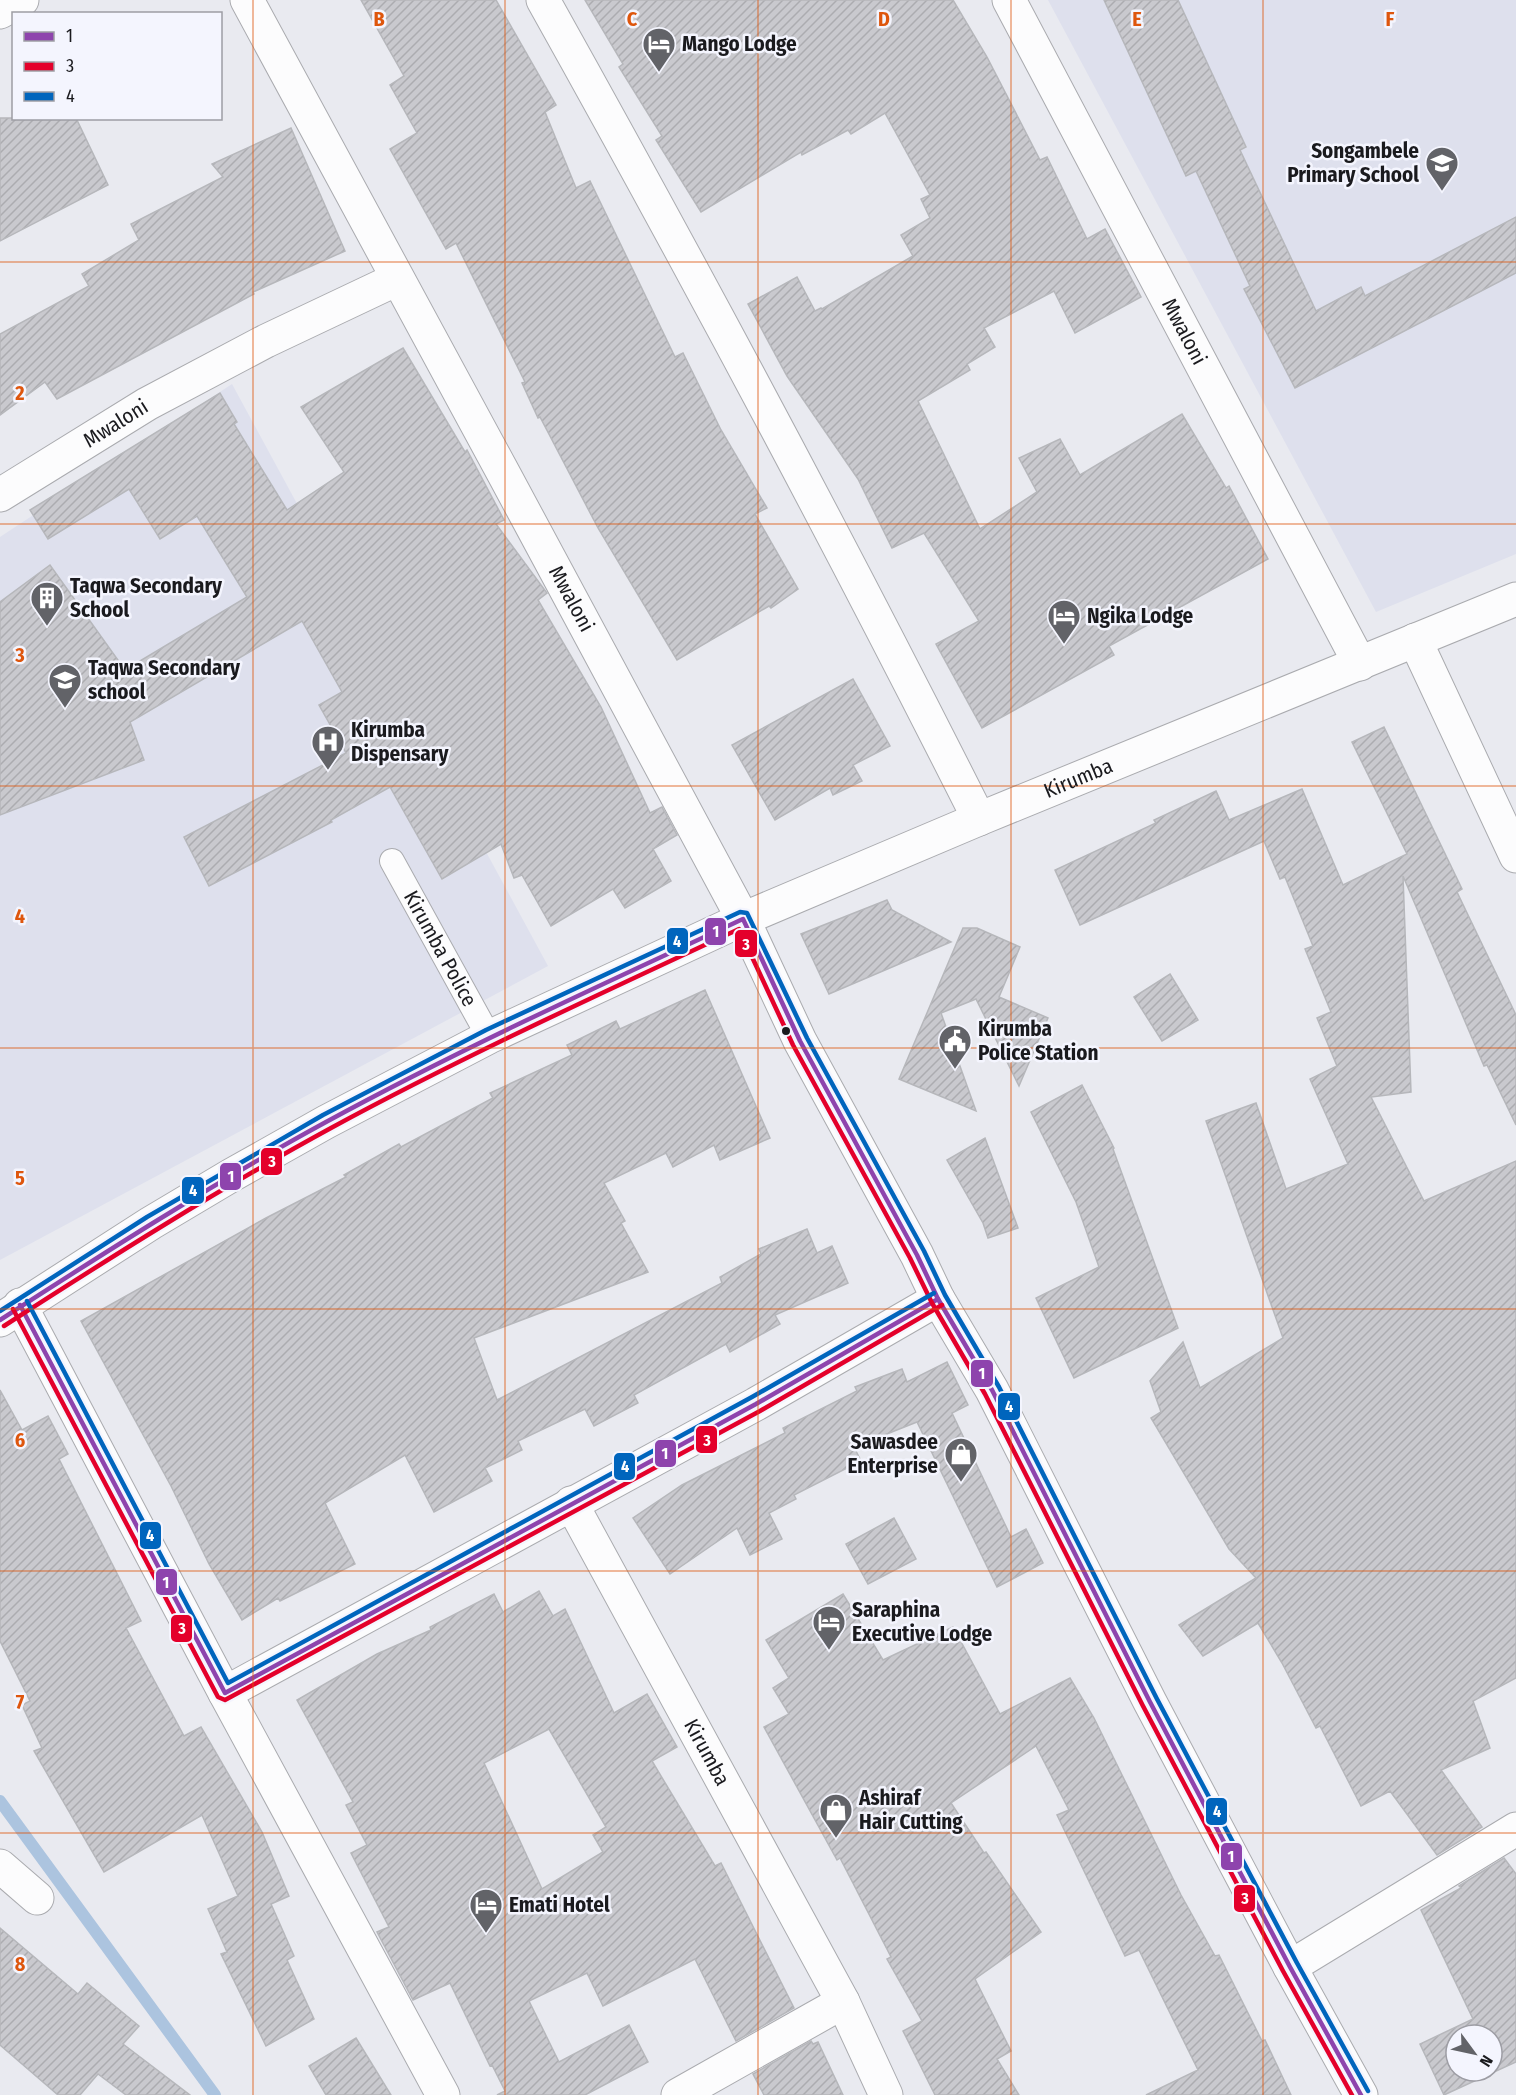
<svg xmlns="http://www.w3.org/2000/svg" width="1516" height="2095" font-family="'Fira Sans Condensed',sans-serif">
  <style>
    .built { fill: #dee0ed }
    .lines { fill: none; stroke-linecap: round; stroke-linejoin: round }
    .stream { stroke: #acc4df; stroke-width: 12 }
    .building { fill: url(#building-hatch); stroke: #b6b7bb; stroke-width: 1.5; fill-rule: evenodd }
    .service-casing { stroke: #aaabaf; stroke-width: 26 }
    .minor-casing { stroke: #aaabaf; stroke-width: 35 }
    .tertiary-casing { stroke: #aaabaf; stroke-width: 35 }
    .service { stroke: #fcfcfd; stroke-width: 24 }
    .minor { stroke: #fcfcfd; stroke-width: 33 }
    .tertiary { stroke: #fcfcfd; stroke-width: 33 }
    .bus-1-casing { stroke: #f4f5fe; stroke-width: 9 }
    .bus-2-casing { stroke: #f4f5fe; stroke-width: 9 }
    .bus-3-casing { stroke: #f4f5fe; stroke-width: 9 }
    .bus-1 { stroke: #8e44ad; stroke-width: 4.5 }
    .bus-2 { stroke: #e4002b; stroke-width: 4.5 }
    .bus-3 { stroke: #0065bd; stroke-width: 4.5 }
    .grid { fill: none; stroke: #de560d; stroke-width: 1.5; stroke-opacity: 0.55 }
    .bus-dot { fill: #1a1a1e; stroke: #f4f5fe; stroke-width: 2 }
    .labels { text-anchor: middle; dominant-baseline: central; stroke-width: 5; stroke-linejoin: round; paint-order: stroke }
    .poi-label { font-size: 21px; font-weight: bold; fill: #1a1a1e; stroke: #f4f5fe; text-anchor: start }
    .street-label { font-size: 21px; fill: #1a1a1e; stroke: #f4f5fe }
    .grid-label { font-size: 20px; text-anchor: middle; font-weight: bold; fill: #de560d; stroke: #f4f5fe; stroke-width: 5; stroke-linejoin: round; paint-order: stroke }
    .line-badge { stroke: #f4f5fe; stroke-width: 2 }
    .badge-label { font-size: 16px; text-anchor: middle; font-weight: bold; fill: #fff }
  </style>
  <defs>
    <pattern id="building-hatch" width="6" height="6" patternUnits="userSpaceOnUse" patternTransform="scale(1.5)"><rect width="6" height="6" fill="#c9c9ce"/><path d="M-1 1l2-2M0 6l6-6M5 7l2-2" fill="none" stroke="#acacb0"/></pattern>
  </defs>
  <rect width="100%" height="100%" fill="#e9eaf0"/>
  <g class="built">
    <polygon points="1048,0 1516,0 1516,554 1376,612"/>
    <polygon points="232,384 548,966 0,1260 0,537"/>
  </g>
  <g class="lines">
    <polyline class="stream" points="0,1801 215,2095"/>
  </g>
  <g class="building">
    <polygon points="361,0 496,0 556,105 545,112 576,188 590,181 675,357 683,353 721,430 767,508 755,514 798,589 771,608 769,606 677,660 598,528 540,417 538,418 522,383 525,382 456,243 446,249 390,149 417,133 390,85 404,76"/>
    <polygon points="585,0 953,0 987,57 1040,160 1047,157 1087,239 1105,229 1141,297 1075,333 1054,291 984,328 995,347 967,364 970,370 918,401 980,529 1037,492 1019,458 1060,439 1080,475 1182,414 1226,488 1229,486 1268,559 1109,646 1114,655 982,728 936,644 979,621 924,533 892,548 858,479 787,376 748,304 797,277 815,311 821,308 822,309 913,256 901,235 930,218 921,199 930,195 885,113 851,134 848,130 802,155 801,152 701,212 656,140 662,136 619,67 623,64"/>
    <polygon points="1104,0 1178,0 1246,147 1240,150 1316,311 1361,287 1365,296 1516,217 1516,273 1295,388 1244,289 1250,286 1196,171 1186,176"/>
    <polygon points="0,118 76,118 108,185 0,241"/>
    <polygon points="291,128 345,251 253,292 254,294 57,399 45,382 0,415 0,334 89,286 82,274 139,240 131,224 223,177 212,164"/>
    <polygon points="403,348 465,452 467,450 504,520 496,524 547,593 538,600 601,707 650,813 662,807 677,835 653,849 671,881 625,908 613,889 551,926 522,875 514,878 501,844 442,879 390,787 331,820 332,822 209,886 184,837 346,753 319,705 342,692 302,621 130,722 144,760 0,815 0,602 50,565 125,670 247,597 197,516 160,539 129,489 48,539 30,510 220,393 237,422 234,424 287,510 344,472 301,407"/>
    <polygon points="853,679 890,746 853,765 862,781 833,795 830,788 775,820 732,745"/>
    <polygon points="1384,727 1462,889 1457,892 1516,1015 1516,1125 1487,1065 1484,1066 1403,876 1411,1092 1371,1097 1424,1201 1516,1161 1516,1678 1473,1701 1490,1748 1441,1770 1482,1827 1437,1855 1390,1791 1361,1806 1320,1726 1316,1728 1282,1663 1258,1623 1203,1656 1179,1625 1256,1578 1229,1549 1151,1418 1161,1412 1150,1381 1183,1342 1200,1388 1283,1338 1206,1121 1256,1103 1286,1189 1348,1164 1310,1079 1337,1066 1317,1018 1331,1012 1305,949 1313,946 1285,877 1280,879 1264,841 1080,925 1055,870 1156,823 1154,820 1216,791 1229,820 1302,789 1343,885 1407,854 1352,742"/>
    <polygon points="887,900 892,910 951,942 829,994 801,934"/>
    <polygon points="963,928 977,928 1020,947 999,997 1048,1018 1019,1086 976,999 941,1013 976,1111 899,1079"/>
    <polygon points="1170,974 1198,1020 1162,1041 1134,997"/>
    <polygon points="705,990 770,1138 720,1160 714,1145 673,1167 666,1153 604,1183 625,1221 621,1223 648,1272 474,1338 497,1400 722,1283 720,1277 761,1254 759,1249 807,1229 817,1253 832,1246 848,1283 775,1315 780,1324 730,1352 726,1344 634,1395 638,1403 594,1426 585,1409 518,1441 522,1450 485,1468 492,1481 434,1512 405,1455 325,1503 355,1564 280,1601 278,1598 242,1620 209,1564 171,1486 81,1321 266,1218 346,1177 344,1175 399,1144 401,1147 493,1098 490,1093 572,1055 567,1045 616,1021 620,1029"/>
    <polygon points="1082,1085 1114,1148 1113,1149 1178,1328 1074,1378 1036,1298 1099,1267 1076,1202 1031,1112"/>
    <polygon points="985,1138 1018,1228 988,1238 983,1223 947,1160"/>
    <polygon points="947,1362 968,1405 952,1413 1011,1537 1026,1529 1043,1563 997,1587 917,1422 854,1447 861,1461 794,1495 796,1499 769,1513 782,1539 750,1555 737,1528 670,1574 633,1518 682,1485 785,1433 783,1428 857,1391 855,1387 902,1369 907,1382"/>
    <polygon points="0,1390 22,1430 48,1416 68,1454 59,1459 141,1621 126,1628 184,1736 201,1727 262,1832 289,1896 271,1904 294,1956 287,1960 314,2019 266,2046 221,1954 227,1952 208,1909 238,1896 202,1815 104,1872 34,1751 42,1748 22,1705 30,1701 0,1641"/>
    <polygon points="894,1518 916,1559 868,1584 846,1544"/>
    <path d="M 539,1591 L 553,1616 L 565,1609 L 614,1713 L 647,1694 L 677,1747 L 652,1761 L 715,1866 L 721,1863 L 794,2008 L 736,2041 L 695,1959 L 603,2006 L 587,1973 L 529,2001 L 559,2062 L 629,2025 L 648,2062 L 585,2095 L 497,2095 L 505,2091 L 492,2065 L 490,2066 L 450,1983 L 413,2000 L 377,1932 L 389,1927 L 351,1853 L 367,1845 L 346,1805 L 353,1802 L 297,1700 L 377,1654 L 431,1630 L 430,1627 L 494,1594 L 503,1612 ZM 549,1729 L 606,1827 L 593,1835 L 603,1852 L 542,1889 L 484,1763 Z"/>
    <polygon points="843,1594 883,1660 953,1627 1000,1714 1070,1678 1094,1718 1181,1895 1215,1956 1219,1955 1262,2041 1265,2040 1291,2095 1146,2095 1198,2070 1139,1950 1125,1956 1057,1815 1069,1810 1036,1746 951,1803 984,1853 986,1852 1041,1932 975,1979 1011,2051 997,2059 1019,2095 935,2095 903,2031 922,2021 887,1959 891,1957 840,1858 837,1860 764,1727 789,1714 773,1688 789,1678 766,1640"/>
    <path d="M 1504,1858 L 1516,1874 L 1516,2062 L 1444,2095 L 1420,2044 L 1473,2019 L 1421,1910 L 1461,1888 L 1459,1886 ZM 1456,2035 L 1492,2035 L 1492,2071 L 1456,2071 Z"/>
    <polygon points="0,1928 78,1994 87,1983 139,2026 123,2044 190,2095 126,2095 98,2074 80,2095 58,2095 0,2045"/>
    <polygon points="356,2038 391,2095 326,2095 309,2066"/>
    <polygon points="811,2041 813,2044 818,2042 843,2095 764,2095 753,2074"/>
  </g>
  <g class="lines">
    <g class="service-casing">
      <g id="service">
        <path id="s1" d="M 392,861 L 489,1037"/>
      </g>
    </g>
    <g class="minor-casing">
      <g id="minor">
        <path id="s2" d="M 247,0 C 412,307 580,611 743,919"/>
        <path d="M 543,0 C 694,270 840,543 979,819"/>
        <path id="s3" d="M 1009,0 L 1360,664"/>
        <polyline points="0,12 22,0"/>
        <path id="s4" d="M 0,495 L 147,404 L 266,341 L 397,279"/>
        <polyline points="1415,640 1516,856"/>
        <polyline points="20,1305 225,1693 443,2095"/>
        <path id="s5" d="M 571,1503 L 843,2002 L 886,2095"/>
        <polyline points="225,1693 756,1404 938,1299"/>
        <polyline points="0,1866 37,1898"/>
        <polyline points="1290,1967 1516,1829"/>
        <polyline points="678,2095 843,2002"/>
      </g>
    </g>
    <g class="tertiary-casing">
      <g id="tertiary">
        <polyline points="743,919 800,1041 917,1255 938,1299 992,1390 1150,1702 1290,1967 1361,2095"/>
        <path id="s6" d="M 0,1320 L 151,1223 L 230,1176 L 326,1122 L 489,1037 L 743,919 L 979,819 L 1516,599"/>
      </g>
    </g>
    <use href="#service" class="service"/>
    <use href="#minor" class="minor"/>
    <use href="#tertiary" class="tertiary"/>
    <g class="bus-1-casing">
      <g id="bus-1">
        <polyline points="20,1305 225,1693 756,1404 938,1299"/>
        <path d="M 0,1320 C 107,1251 214,1183 326,1122 C 462,1048 603,984 743,919 L 800,1041 L 917,1255 L 938,1299 L 992,1390 L 1150,1702 L 1290,1967 L 1361,2095"/>
      </g>
    </g>
    <g class="bus-2-casing">
      <g id="bus-2">
        <polyline points="13,1309 218,1697 225,1700 760,1411 942,1305"/>
        <path d="M 4,1326 C 111,1257 219,1189 331,1128 C 464,1056 602,993 739,929 L 793,1045 L 910,1258 L 932,1303 L 985,1394 L 1143,1706 L 1283,1971 L 1352,2095"/>
      </g>
    </g>
    <g class="bus-3-casing">
      <g id="bus-3">
        <polyline points="27,1301 228,1683 752,1397 934,1293"/>
        <polyline points="0,1311 147,1217 323,1115 486,1030 740,912 747,913 807,1038 924,1251 945,1295 999,1387 1157,1699 1297,1963 1368,2091"/>
      </g>
    </g>
    <use href="#bus-1" class="bus-1"/>
    <use href="#bus-2" class="bus-2"/>
    <use href="#bus-3" class="bus-3"/>
  </g>
  <path class="grid" d="M 253,0 L 253,2095M 505,0 L 505,2095M 758,0 L 758,2095M 1011,0 L 1011,2095M 1263,0 L 1263,2095M 0,262 L 1516,262M 0,524 L 1516,524M 0,786 L 1516,786M 0,1048 L 1516,1048M 0,1309 L 1516,1309M 0,1571 L 1516,1571M 0,1833 L 1516,1833"/>
  <defs>
    <g id="hotel-pin" transform="scale(1.725)"><path d="M0 17L-7.5 6A9.5 9.5 0 1 1 7.5 6Z" fill="#626368" stroke="#f4f5fe"/><path d="M-6-4.5h1.5V1H6V5H4.5V3h-9V5H-6ZM-4 0a1.8 1.8 0 1 1 3.6 0ZM.5 0V-2.5h3Q6-2.5 6 0Z" fill="#fff"/></g>
    <g id="school-pin" transform="scale(1.725)"><path d="M0 17L-7.5 6A9.5 9.5 0 1 1 7.5 6Z" fill="#626368" stroke="#f4f5fe"/><path d="M0-5L7-2L0 1L-7-2ZM-4 1L0 2.5L4 1V4Q0 6-4 4Z" fill="#fff"/></g>
    <g id="building-pin" transform="scale(1.725)"><path d="M0 17L-7.5 6A9.5 9.5 0 1 1 7.5 6Z" fill="#626368" stroke="#f4f5fe"/><path d="M-4-6H4V6H1V3H-1V6H-4ZM-2.5-4.3h1.7v1.8h-1.7ZM.8-4.3h1.7v1.8H.8ZM-2.5-1h1.7V.8h-1.7ZM.8-1h1.7V.8H.8Z" fill="#fff"/></g>
    <g id="hospital-pin" transform="scale(1.725)"><path d="M0 17L-7.5 6A9.5 9.5 0 1 1 7.5 6Z" fill="#626368" stroke="#f4f5fe"/><path d="M-5-5h3v3.5h4V-5h3V5h-3V1.5h-4V5h-3Z" fill="#fff"/></g>
    <g id="civic-pin" transform="scale(1.725)"><path d="M0 17L-7.5 6A9.5 9.5 0 1 1 7.5 6Z" fill="#626368" stroke="#f4f5fe"/><path d="M-.6-6.5H3V-4.5H.6V-3L4-1V1h2V6H-6V1h2V-1L-.6-3ZM-1.2 2.5V6h2.4V2.5Z" fill="#fff"/></g>
    <g id="shop-pin" transform="scale(1.725)"><path d="M0 17L-7.5 6A9.5 9.5 0 1 1 7.5 6Z" fill="#626368" stroke="#f4f5fe"/><path d="M-5-2.5h2.3a2.7 3.5 0 0 1 5.4 0H5L5.5 6h-11ZM-1.5-2.5h3a1.5 2.3 0 0 0-3 0Z" fill="#fff"/></g>
  </defs>
  <g fill-rule="evenodd">
    <use href="#hotel-pin" x="659" y="44"/>
    <use href="#school-pin" x="1442" y="163"/>
    <use href="#building-pin" x="47" y="598"/>
    <use href="#hotel-pin" x="1064" y="616"/>
    <use href="#school-pin" x="65" y="680"/>
    <use href="#hospital-pin" x="328" y="742"/>
    <use href="#civic-pin" x="955" y="1041"/>
    <use href="#shop-pin" x="961" y="1454"/>
    <use href="#hotel-pin" x="829" y="1622"/>
    <use href="#shop-pin" x="836" y="1810"/>
    <use href="#hotel-pin" x="486" y="1905"/>
  </g>
  <circle class="bus-dot" cx="786" cy="1031" r="5"/>
  <g class="labels">
    <g class="poi-label">
      <text x="682" y="44">Mango Lodge</text>
      <text x="1419" y="151" text-anchor="end">Songambele<tspan x="1419" dy="24">Primary School</tspan></text>
      <text x="70" y="586">Taqwa Secondary<tspan x="70" dy="24">School</tspan></text>
      <text x="1087" y="616">Ngika Lodge</text>
      <text x="88" y="668">Taqwa Secondary<tspan x="88" dy="24">school</tspan></text>
      <text x="351" y="730">Kirumba<tspan x="351" dy="24">Dispensary</tspan></text>
      <text x="978" y="1029">Kirumba<tspan x="978" dy="24">Police Station</tspan></text>
      <text x="938" y="1442" text-anchor="end">Sawasdee<tspan x="938" dy="24">Enterprise</tspan></text>
      <text x="852" y="1610">Saraphina<tspan x="852" dy="24">Executive Lodge</tspan></text>
      <text x="859" y="1798">Ashiraf<tspan x="859" dy="24">Hair Cutting</tspan></text>
      <text x="509" y="1905">Emati Hotel</text>
    </g>
    <g class="street-label">
      <text stroke="none"><textPath href="#s3" startOffset="375">Mwaloni</textPath></text>
      <text stroke="none"><textPath href="#s4" startOffset="136">Mwaloni</textPath></text>
      <text stroke="none"><textPath href="#s2" startOffset="681">Mwaloni</textPath></text>
      <text stroke="none"><textPath href="#s6" startOffset="1209">Kirumba</textPath></text>
      <text stroke="none"><textPath href="#s1" startOffset="100">Kirumba Police</textPath></text>
      <text stroke="none"><textPath href="#s5" startOffset="284">Kirumba</textPath></text>
    </g>
  </g>
  <g class="grid-label">
    <text x="379" y="26">B</text>
    <text x="632" y="26">C</text>
    <text x="884" y="26">D</text>
    <text x="1137" y="26">E</text>
    <text x="1390" y="26">F</text>
    <text x="20" y="400">2</text>
    <text x="20" y="662">3</text>
    <text x="20" y="923">4</text>
    <text x="20" y="1185">5</text>
    <text x="20" y="1447">6</text>
    <text x="20" y="1709">7</text>
    <text x="20" y="1971">8</text>
  </g>
  <g class="line-badge">
    <rect x="704" y="917" width="23" height="29" rx="6" fill="#8e44ad"/>
    <rect x="666" y="927" width="23" height="28" rx="6" fill="#0065bd"/>
    <rect x="734" y="929" width="24" height="29" rx="6" fill="#e4002b"/>
    <rect x="260" y="1147" width="23" height="29" rx="6" fill="#e4002b"/>
    <rect x="219" y="1162" width="23" height="29" rx="6" fill="#8e44ad"/>
    <rect x="181" y="1176" width="24" height="29" rx="6" fill="#0065bd"/>
    <rect x="970" y="1359" width="24" height="29" rx="6" fill="#8e44ad"/>
    <rect x="997" y="1392" width="24" height="29" rx="6" fill="#0065bd"/>
    <rect x="695" y="1425" width="23" height="29" rx="6" fill="#e4002b"/>
    <rect x="654" y="1439" width="23" height="29" rx="6" fill="#8e44ad"/>
    <rect x="613" y="1452" width="23" height="29" rx="6" fill="#0065bd"/>
    <rect x="139" y="1521" width="23" height="29" rx="6" fill="#0065bd"/>
    <rect x="155" y="1568" width="23" height="28" rx="6" fill="#8e44ad"/>
    <rect x="170" y="1614" width="23" height="29" rx="6" fill="#e4002b"/>
    <rect x="1205" y="1797" width="23" height="29" rx="6" fill="#0065bd"/>
    <rect x="1220" y="1842" width="23" height="29" rx="6" fill="#8e44ad"/>
    <rect x="1233" y="1884" width="23" height="29" rx="6" fill="#e4002b"/>
  </g>
  <g class="badge-label">
    <text x="716" y="937">1</text>
    <text x="677" y="947">4</text>
    <text x="746" y="950">3</text>
    <text x="272" y="1167">3</text>
    <text x="231" y="1182">1</text>
    <text x="193" y="1196">4</text>
    <text x="982" y="1379">1</text>
    <text x="1009" y="1412">4</text>
    <text x="707" y="1446">3</text>
    <text x="665" y="1459">1</text>
    <text x="625" y="1472">4</text>
    <text x="150" y="1541">4</text>
    <text x="166" y="1588">1</text>
    <text x="182" y="1634">3</text>
    <text x="1217" y="1817">4</text>
    <text x="1231" y="1862">1</text>
    <text x="1245" y="1904">3</text>
  </g>
  <rect x="12" y="12" width="210" height="108" fill="#f4f5fe" stroke="#9d9da4" stroke-width="1.5"/>
  <rect x="24" y="32" width="30" height="9" fill="#8e44ad" stroke="#9d9da4" stroke-width="1.5"/>
  <text x="66" y="42" font-size="18" fill="#1a1a1e">1</text>
  <rect x="24" y="62" width="30" height="9" fill="#e4002b" stroke="#9d9da4" stroke-width="1.5"/>
  <text x="66" y="72" font-size="18" fill="#1a1a1e">3</text>
  <rect x="24" y="92" width="30" height="9" fill="#0065bd" stroke="#9d9da4" stroke-width="1.5"/>
  <text x="66" y="102" font-size="18" fill="#1a1a1e">4</text>
  <g transform="translate(1474 2053) rotate(123)"><circle r="28" fill="#f4f5fe" stroke="#9d9da4" stroke-width="1.5"/>
  <path d="M0-4.5L10 22L0 15L-10 22Z" fill="#626368"/>
  <text y="-9" font-size="16" font-weight="bold" text-anchor="middle" fill="#1a1a1e">N</text>
  </g>
</svg>
